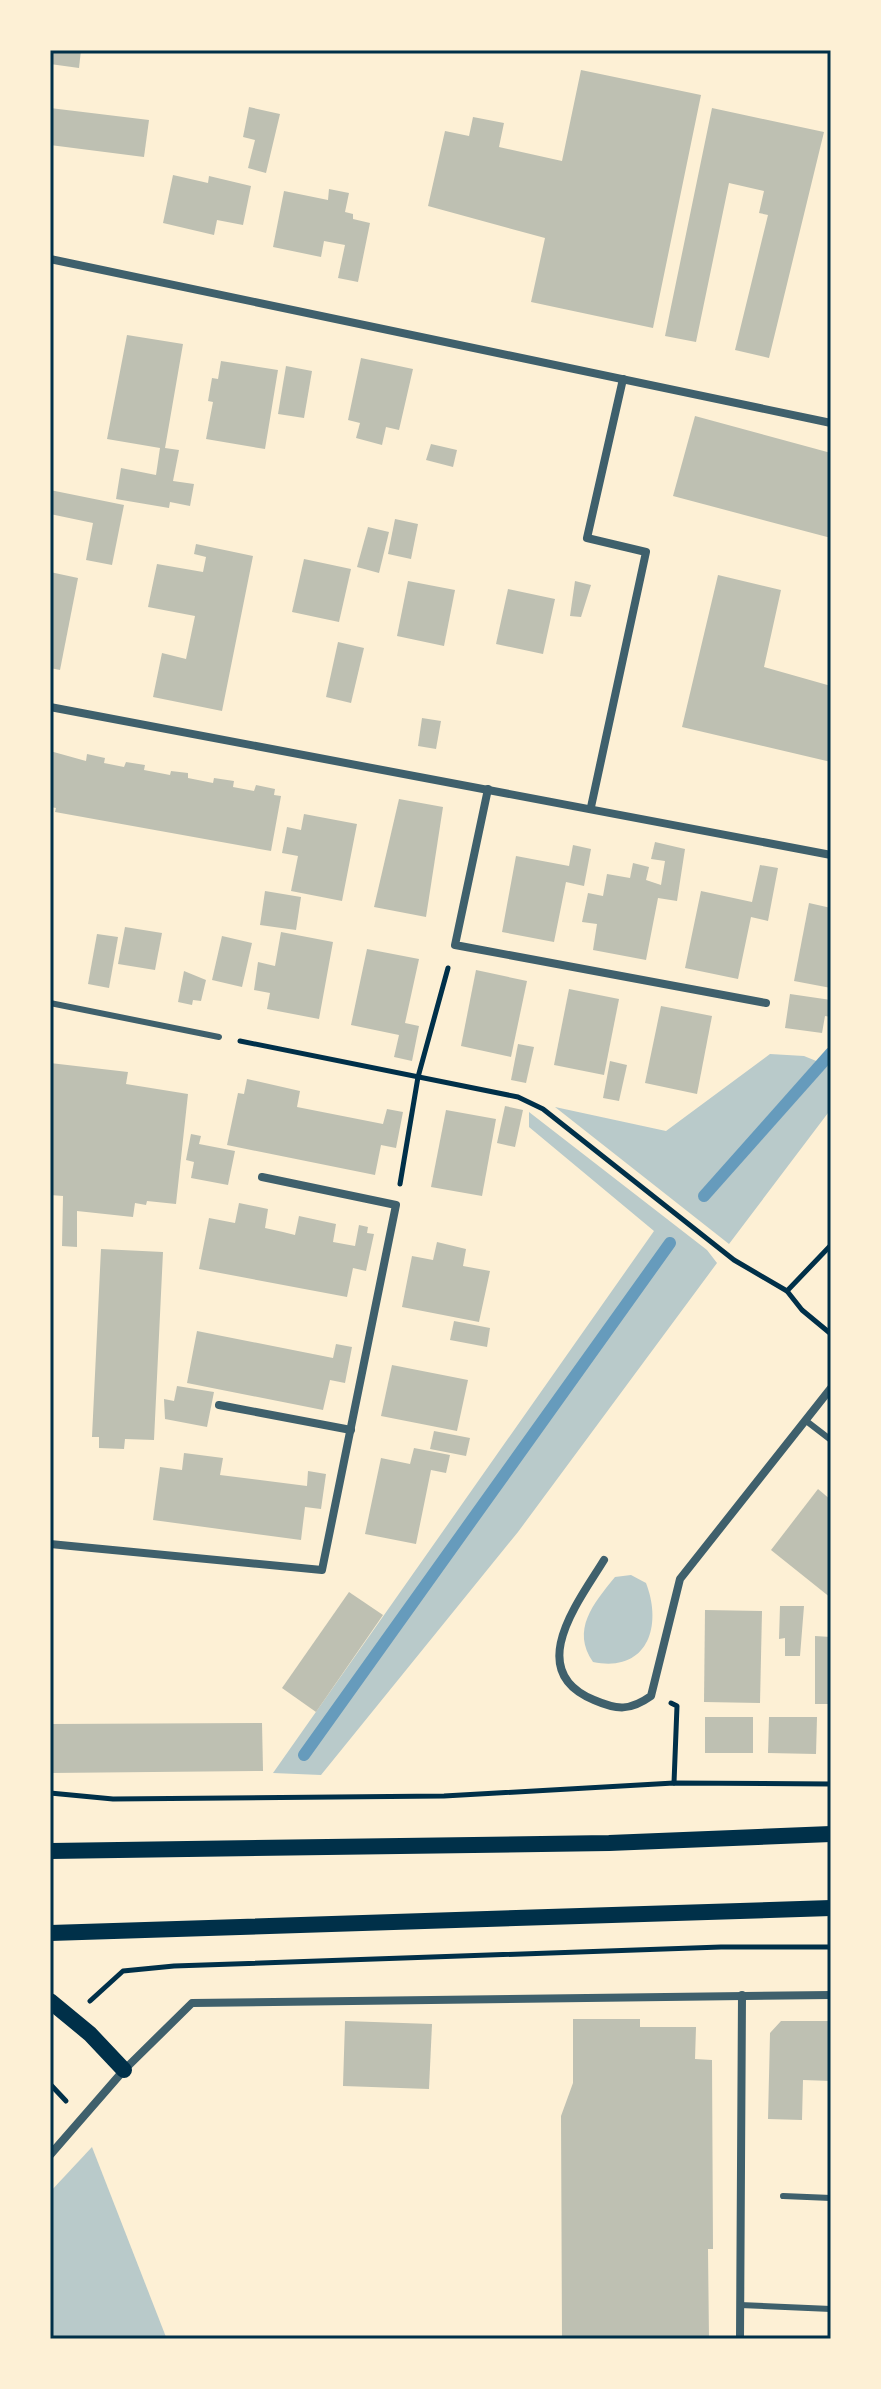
<svg xmlns="http://www.w3.org/2000/svg" width="881" height="2389" font-family="Merriweather,serif">
  <style>
    .green { fill: #b9caca }
    .lines { fill: none; stroke-linecap: round; stroke-linejoin: round }
    .stream { stroke: #669bbc; stroke-width: 12 }
    .building { fill: #bec0b2 }
    .path { stroke: #003049; stroke-width: 5 }
    .service { stroke: #3f606c; stroke-width: 6 }
    .minor { stroke: #3f606c; stroke-width: 8 }
    .secondary { stroke: #003049; stroke-width: 16 }
    .neatline { fill: none; stroke: #003049; stroke-width: 3 }
  </style>
  <rect width="100%" height="100%" fill="#fdf0d5"/>
  <g class="green">
    <polygon points="770,1054 804,1056 831,1067 831,1109 729,1244 555,1107 666,1131"/>
    <polygon points="529,1112 707,1250 717,1263 518,1532 321,1775 273,1773 654,1231 529,1127"/>
    <path d="M 631,1575 L 646,1583 C 663,1627 647,1673 593,1662 C 571,1630 593,1604 615,1577 Z"/>
    <polygon points="92,2147 166,2337 166,2339 50,2339 50,2192"/>
  </g>
  <g class="lines">
    <g class="stream">
      <polyline points="704,1196 831,1053"/>
      <polyline points="304,1755 670,1243"/>
    </g>
  </g>
  <g class="building">
    <polygon points="50,50 81,50 79,68 50,64"/>
    <polygon points="581,70 701,95 653,328 531,302 545,238 428,206 445,131 469,136 473,117 504,123 499,147 562,161"/>
    <polygon points="249,107 280,114 266,173 248,168 255,140 243,137"/>
    <polygon points="50,108 149,120 144,157 50,145"/>
    <polygon points="712,108 824,132 769,358 735,350 768,215 759,213 764,191 729,183 696,342 665,336"/>
    <polygon points="173,175 208,183 209,176 251,186 243,225 217,220 214,235 163,223"/>
    <polygon points="329,189 349,193 345,212 353,214 353,219 370,223 358,282 338,278 345,245 324,241 321,257 273,247 284,191 328,200"/>
    <polygon points="127,335 183,344 165,448 179,450 173,481 194,484 190,506 170,502 169,508 116,499 121,468 156,475 160,448 107,439"/>
    <polygon points="361,358 413,369 399,430 386,427 382,445 356,438 360,423 348,420"/>
    <polygon points="221,361 278,370 265,449 206,439 213,402 208,401 212,378 218,379"/>
    <polygon points="286,366 312,371 304,418 278,414"/>
    <polygon points="695,416 831,453 831,538 673,496"/>
    <polygon points="431,444 457,450 453,467 426,460"/>
    <polygon points="50,490 124,505 112,565 86,560 93,523 50,514"/>
    <polygon points="395,519 418,524 411,559 388,554"/>
    <polygon points="368,527 389,532 379,573 357,567"/>
    <polygon points="196,544 253,556 222,711 153,697 162,653 186,659 195,616 148,607 157,564 203,572 206,557 194,554"/>
    <polygon points="304,559 351,569 339,622 292,612"/>
    <polygon points="50,572 78,578 60,670 50,668"/>
    <polygon points="718,575 781,590 764,667 831,686 831,762 682,727"/>
    <polygon points="408,581 455,590 444,646 397,636"/>
    <polygon points="575,581 591,585 581,617 570,616"/>
    <polygon points="508,589 555,599 543,654 496,644"/>
    <polygon points="338,642 364,648 351,703 326,697"/>
    <polygon points="422,718 441,721 436,749 418,746"/>
    <polygon points="50,751 86,761 87,754 105,758 104,763 124,767 126,762 145,765 144,770 170,775 171,771 188,773 188,778 213,783 214,778 234,781 233,787 254,791 256,785 275,789 274,795 281,796 271,851 55,812 56,808 50,807"/>
    <polygon points="399,799 443,807 426,917 374,907"/>
    <polygon points="304,814 357,824 342,901 291,891 298,856 282,853 287,827 301,830"/>
    <polygon points="655,842 685,849 677,901 658,898 646,960 593,950 597,924 582,922 588,893 603,896 607,874 630,878 633,863 649,867 646,880 661,885 665,861 651,859"/>
    <polygon points="573,845 591,849 584,886 566,882 554,942 502,932 516,856 569,866"/>
    <polygon points="760,865 778,868 768,921 751,917 738,979 685,968 701,891 752,902"/>
    <polygon points="265,891 301,897 296,930 260,925"/>
    <polygon points="809,903 831,908 831,988 794,981"/>
    <polygon points="125,927 162,933 155,970 118,964"/>
    <polygon points="281,932 333,942 319,1019 267,1009 270,993 254,990 258,962 275,966"/>
    <polygon points="97,934 118,937 109,988 88,984"/>
    <polygon points="222,936 252,943 242,987 212,980"/>
    <polygon points="367,949 419,959 405,1023 419,1026 412,1061 394,1057 399,1035 351,1025"/>
    <polygon points="476,970 527,981 511,1057 461,1046"/>
    <polygon points="184,971 206,980 201,1001 193,1000 192,1005 178,1002"/>
    <polygon points="569,989 619,999 604,1075 554,1065"/>
    <polygon points="790,994 831,1000 831,1017 825,1016 822,1033 785,1028"/>
    <polygon points="661,1006 712,1016 697,1094 645,1083"/>
    <polygon points="518,1044 534,1047 526,1083 511,1080"/>
    <polygon points="610,1061 627,1065 619,1101 603,1098"/>
    <polygon points="50,1063 128,1072 126,1084 188,1094 176,1204 147,1201 146,1205 135,1203 133,1217 77,1211 77,1247 62,1246 63,1196 50,1195"/>
    <polygon points="247,1079 300,1091 297,1107 383,1124 387,1109 403,1112 396,1148 381,1145 375,1175 227,1145 238,1093 244,1094"/>
    <polygon points="505,1106 523,1110 515,1147 497,1143"/>
    <polygon points="446,1110 496,1119 482,1196 431,1187"/>
    <polygon points="191,1134 201,1136 199,1144 235,1151 228,1185 191,1178 194,1162 186,1160"/>
    <polygon points="239,1203 268,1209 265,1228 283,1232 295,1235 299,1216 336,1224 333,1242 355,1246 359,1225 368,1227 367,1233 374,1234 366,1271 353,1268 347,1297 199,1269 209,1218 235,1223"/>
    <polygon points="437,1242 466,1249 463,1266 490,1271 479,1322 402,1307 412,1256 433,1260"/>
    <polygon points="101,1249 163,1252 154,1440 125,1439 124,1449 99,1448 99,1437 92,1437"/>
    <polygon points="454,1321 490,1328 487,1347 450,1340"/>
    <polygon points="197,1331 333,1358 336,1344 352,1347 345,1383 330,1380 323,1410 187,1383"/>
    <polygon points="392,1365 468,1380 457,1431 381,1416"/>
    <polygon points="177,1386 214,1392 207,1427 165,1419 164,1399 174,1401"/>
    <polygon points="434,1431 470,1438 466,1456 430,1449"/>
    <polygon points="414,1448 450,1455 446,1473 431,1470 416,1544 365,1534 381,1458 410,1464"/>
    <polygon points="184,1453 223,1458 220,1475 307,1486 308,1471 326,1474 321,1509 305,1507 301,1540 153,1520 160,1467 182,1470"/>
    <polygon points="818,1489 831,1500 831,1598 771,1550"/>
    <polygon points="349,1592 383,1615 316,1712 282,1688"/>
    <polygon points="780,1606 804,1606 800,1656 785,1656 785,1638 779,1639"/>
    <polygon points="705,1610 762,1611 760,1703 704,1702"/>
    <polygon points="815,1636 831,1637 831,1704 815,1704"/>
    <rect x="705" y="1717" width="48" height="36"/>
    <polygon points="769,1717 817,1717 816,1754 768,1753"/>
    <polygon points="262,1723 263,1771 50,1773 50,1724"/>
    <polygon points="573,2019 640,2019 640,2027 696,2027 695,2059 712,2060 713,2249 708,2249 709,2339 562,2339 561,2116 573,2083"/>
    <polygon points="345,2021 432,2024 429,2089 343,2086"/>
    <polygon points="781,2021 831,2021 831,2081 803,2080 802,2120 768,2119 770,2033"/>
  </g>
  <g class="lines">
    <g class="path">
      <polyline points="240,1041 518,1097 543,1109 734,1260 787,1291 802,1310 831,1334"/>
      <polyline points="400,1184 418,1077 448,968"/>
      <polyline points="787,1291 831,1245"/>
      <polyline points="671,1703 677,1706 674,1783"/>
      <polyline points="50,1793 113,1799 444,1796 674,1783 831,1784"/>
      <polyline points="90,2001 123,1971 174,1966 721,1947 831,1947"/>
      <polyline points="50,2084 66,2101"/>
    </g>
    <g class="service">
      <polyline points="50,1003 219,1037"/>
      <polyline points="805,1420 831,1440"/>
      <polyline points="783,2196 831,2198"/>
      <polyline points="740,2305 831,2309"/>
    </g>
    <g class="minor">
      <polyline points="50,259 831,423"/>
      <polyline points="50,707 831,855"/>
      <polyline points="488,789 455,945 766,1003"/>
      <polyline points="591,807 646,552 587,538 623,379"/>
      <polyline points="219,1405 351,1430"/>
      <polyline points="50,1544 322,1570 396,1205 262,1177"/>
      <path d="M 604,1560 C 579,1601 523,1671 594,1700 C 617,1710 630,1711 651,1696 L 680,1579 L 831,1388"/>
      <polyline points="50,2155 124,2070 192,2003 831,1995"/>
      <polyline points="740,2339 742,1995"/>
    </g>
    <g class="secondary">
      <polyline points="50,1851 609,1843 831,1834"/>
      <polyline points="50,1933 831,1908"/>
      <polyline points="50,2001 90,2034 124,2070"/>
    </g>
  </g>
  <rect width="881" height="2389" fill="none" stroke="#fdf0d5" stroke-width="104"/>
  <rect x="52" y="52" width="777" height="2285" class="neatline"/>
</svg>
